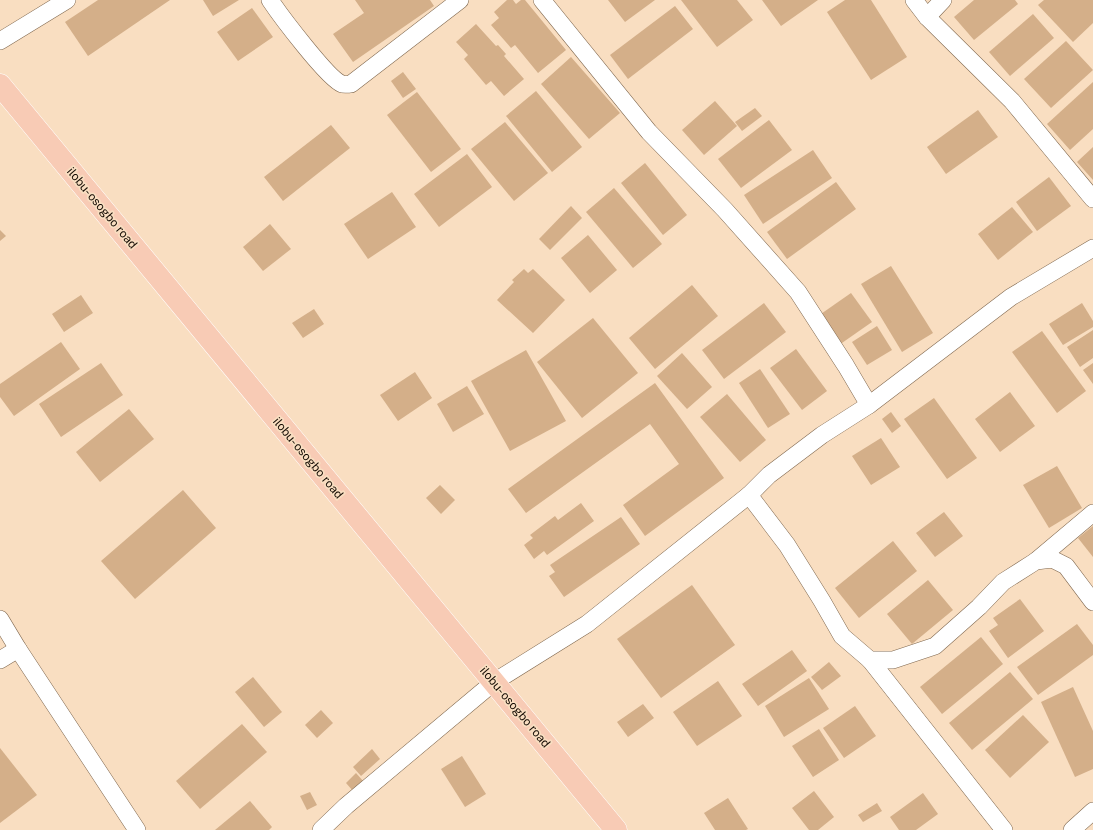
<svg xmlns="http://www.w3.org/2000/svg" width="1093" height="830" font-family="'Public Sans',sans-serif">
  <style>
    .building { fill: #d4af89 }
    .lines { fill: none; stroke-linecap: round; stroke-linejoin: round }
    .street-casing { stroke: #816950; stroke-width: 18 }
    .primary-casing { stroke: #fff; stroke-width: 23 }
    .street { stroke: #fff; stroke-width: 17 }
    .primary { stroke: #f8cbb5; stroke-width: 22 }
    .labels { text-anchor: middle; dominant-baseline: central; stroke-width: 3.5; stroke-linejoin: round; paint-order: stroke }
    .street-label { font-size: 12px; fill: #140b03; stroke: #f9dec1 }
  </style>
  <rect width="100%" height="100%" fill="#f9dec1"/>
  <g class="building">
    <polygon points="98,0 170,0 88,56 65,22"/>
    <polygon points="203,0 239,0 213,16"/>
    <polygon points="355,0 430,0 434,6 353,62 333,34 364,13"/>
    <polygon points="507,0 513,0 516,4 521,0 525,0 566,50 538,73 515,45 511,48 491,25 499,18 494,12"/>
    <polygon points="608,0 655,0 625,22"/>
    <polygon points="681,0 737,0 753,20 717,47"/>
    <polygon points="762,0 818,0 781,26"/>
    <polygon points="845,0 871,0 907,57 871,80 827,12"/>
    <polygon points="974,0 1015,0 1018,4 974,40 954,17"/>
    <polygon points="1044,0 1093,0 1093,23 1073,42 1038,5"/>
    <polygon points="675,6 693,29 628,79 610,55"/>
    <polygon points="252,8 273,37 238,61 217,32"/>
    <polygon points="1033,14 1054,38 1010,76 989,52"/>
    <polygon points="476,24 496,46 498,45 506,54 504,56 524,79 504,96 491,81 486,85 464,59 468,55 456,42"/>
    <polygon points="1066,41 1093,70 1051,108 1024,79"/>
    <polygon points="571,57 620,113 589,139 541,84"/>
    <polygon points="403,72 416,89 403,98 391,81"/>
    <polygon points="1093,82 1093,129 1070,150 1047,124"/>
    <polygon points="536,91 582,147 552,172 506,116"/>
    <polygon points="417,92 461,149 431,172 387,115"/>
    <polygon points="715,101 737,126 704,155 682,130"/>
    <polygon points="755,108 762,116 742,131 735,122"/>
    <polygon points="978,110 998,137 946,174 927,147"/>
    <polygon points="769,120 792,150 741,188 718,159"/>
    <polygon points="505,122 548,173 514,201 471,149"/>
    <polygon points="331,125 350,148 283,201 264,177"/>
    <polygon points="1093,147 1093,180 1077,162"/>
    <polygon points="813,150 832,178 763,224 744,195"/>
    <polygon points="467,154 492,187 439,227 414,194"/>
    <polygon points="645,163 687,215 663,235 621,183"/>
    <polygon points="1049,177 1071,206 1037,231 1016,202"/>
    <polygon points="836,182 856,209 787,259 767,232"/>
    <polygon points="614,188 662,244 633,268 586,212"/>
    <polygon points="392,192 416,227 368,259 344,224"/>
    <polygon points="571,206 582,218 550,250 539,239"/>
    <polygon points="1012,207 1033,232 998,260 978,234"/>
    <polygon points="270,224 291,249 263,271 243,247"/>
    <polygon points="0,230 6,236 0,241"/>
    <polygon points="588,235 617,270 590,293 561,258"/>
    <polygon points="891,266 933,333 902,352 861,284"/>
    <polygon points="524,269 528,273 533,269 565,300 533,333 497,300 514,282 512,280"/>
    <polygon points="692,285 718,316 655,369 629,338"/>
    <polygon points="851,293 872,322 839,345 818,316"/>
    <polygon points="81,295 93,313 64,332 52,314"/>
    <polygon points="764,303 786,332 724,379 702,350"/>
    <polygon points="1082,303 1093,321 1093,327 1063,345 1049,324"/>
    <polygon points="314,309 324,324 303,338 292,323"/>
    <polygon points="593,318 638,373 582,418 537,362"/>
    <polygon points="877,326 892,350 867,365 852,342"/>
    <polygon points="1093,330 1093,358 1080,367 1067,347"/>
    <polygon points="1042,331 1086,391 1057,413 1012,352"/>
    <polygon points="61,342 80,369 14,416 0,397 0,384"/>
    <polygon points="796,349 827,391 802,410 770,368"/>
    <polygon points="526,350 566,421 510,451 471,381"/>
    <polygon points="682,353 712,387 687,409 657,376"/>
    <polygon points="101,363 123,395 61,437 39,404"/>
    <polygon points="1093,363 1093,384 1083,370"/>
    <polygon points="760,369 790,414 768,428 739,383"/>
    <polygon points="415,372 432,398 398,421 380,395"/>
    <polygon points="655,383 724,478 645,536 623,505 679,464 650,424 526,513 508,489"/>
    <polygon points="467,386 484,414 453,432 437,404"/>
    <polygon points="1010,392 1035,426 1000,452 975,419"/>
    <polygon points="727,394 766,440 740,462 700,417"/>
    <polygon points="934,398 977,458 947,479 904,419"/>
    <polygon points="129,409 154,439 100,482 76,452"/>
    <polygon points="891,412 901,426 892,433 882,419"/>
    <polygon points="881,438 900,467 871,485 852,456"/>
    <polygon points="1057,466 1082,508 1049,528 1023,485"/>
    <polygon points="440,485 455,500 441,514 426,498"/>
    <polygon points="183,490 216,528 135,599 101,561"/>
    <polygon points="581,503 594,521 547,555 544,551 534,559 524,545 533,538 530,535 555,516 558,520"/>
    <polygon points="944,512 963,536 935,557 916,533"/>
    <polygon points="621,517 640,544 564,597 549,576 555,572 550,565"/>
    <polygon points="1093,526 1093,557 1078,538"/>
    <polygon points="893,541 917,571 859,618 835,588"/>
    <polygon points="928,580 953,610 912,644 887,614"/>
    <polygon points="692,585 735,645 661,698 617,639"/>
    <polygon points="1020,599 1044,631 1008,658 989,631 998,625 993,618"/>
    <polygon points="1077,624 1093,645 1093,655 1038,695 1017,667"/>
    <polygon points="981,637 1003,664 942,714 920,687"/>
    <polygon points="792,650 807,671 758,706 742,684"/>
    <polygon points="829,662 841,676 822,690 811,677"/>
    <polygon points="1010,672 1033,699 972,750 949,723"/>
    <polygon points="253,677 282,712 264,727 235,692"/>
    <polygon points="809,678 829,709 784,737 765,706"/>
    <polygon points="718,681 742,716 697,746 673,712"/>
    <polygon points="1073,687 1093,731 1093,769 1075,777 1041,702"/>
    <polygon points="643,704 654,718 628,737 617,722"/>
    <polygon points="855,706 876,736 844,758 823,728"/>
    <polygon points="321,710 333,723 317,738 305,725"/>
    <polygon points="1023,715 1049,742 1010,778 985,750"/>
    <polygon points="242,724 267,752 200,809 176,781"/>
    <polygon points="819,729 839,760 813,777 792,746"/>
    <polygon points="0,748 37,795 0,823"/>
    <polygon points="372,749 380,759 361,776 353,767"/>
    <polygon points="462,756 486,794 465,807 441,769"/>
    <polygon points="356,773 364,782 353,791 346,783"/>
    <polygon points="814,791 834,817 818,830 809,830 792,808"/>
    <polygon points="310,792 317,805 307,810 300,796"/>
    <polygon points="923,793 938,814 916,830 899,830 890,817"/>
    <polygon points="728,798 748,829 746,830 715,830 704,813"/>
    <polygon points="250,801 272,827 269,830 215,830"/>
    <polygon points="877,803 882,811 863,822 858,815"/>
  </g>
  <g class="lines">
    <g class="street-casing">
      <g id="street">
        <path d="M 270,0 C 280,15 328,79 342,84 C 344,85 349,84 351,84 L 460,0"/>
        <polyline points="542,0 649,132 725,210 798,292 846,366 869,405"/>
        <polyline points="914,0 927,17 1012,101 1093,199"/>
        <polyline points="927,17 943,0"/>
        <polyline points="0,41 67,0"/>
        <polyline points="749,495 787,545 822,601 842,636 870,660 893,660 935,646 979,607 1003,582 1036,561 1052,559 1066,566 1093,602"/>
        <polyline points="1036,561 1093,513"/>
        <polyline points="0,619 18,649 137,830"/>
        <polyline points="0,660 18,649"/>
        <polyline points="870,660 1004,830"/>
        <polyline points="321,830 346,806 494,682 587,624 749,495 769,475 822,435 869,405 1011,297 1093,248"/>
        <polyline points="1072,830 1093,811"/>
      </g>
    </g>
    <g class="primary-casing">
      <polyline id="primary" points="0,85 616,830"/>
    </g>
    <use href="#street" class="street"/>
    <use href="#primary" class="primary"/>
  </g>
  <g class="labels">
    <g class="street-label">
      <text transform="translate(102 208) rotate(50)">ilobu- osogbo road</text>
      <text transform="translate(308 458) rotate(50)">ilobu- osogbo road</text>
      <text transform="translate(515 707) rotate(50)">ilobu- osogbo road</text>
    </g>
  </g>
</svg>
